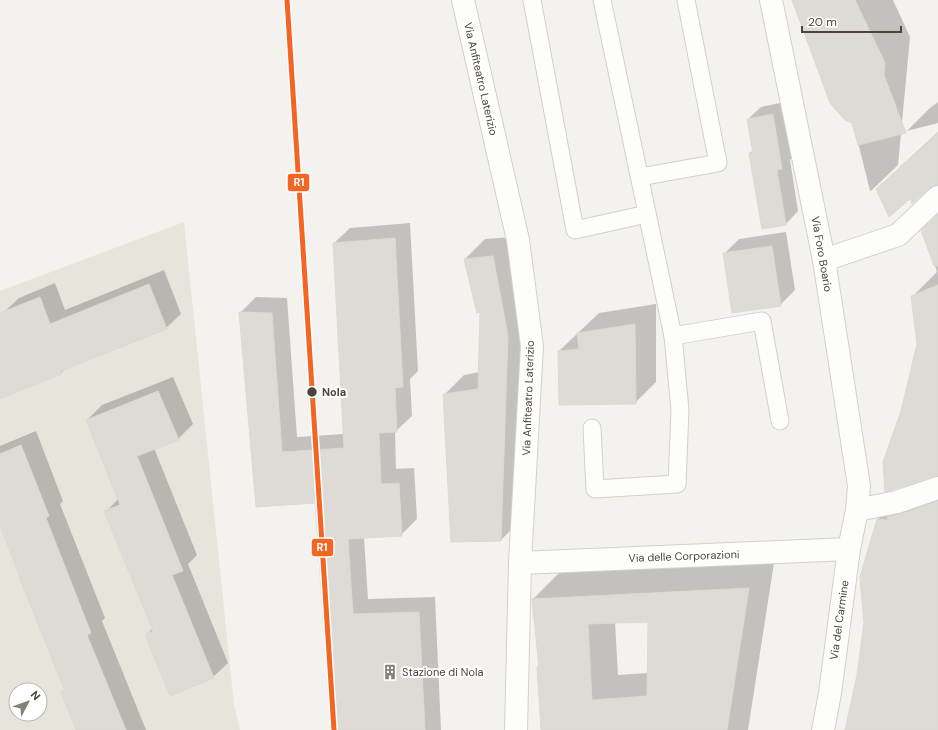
<svg xmlns="http://www.w3.org/2000/svg" width="938" height="730" font-family="'DM Sans',sans-serif">
  <style>
    .residential { fill: #e7e4dc; fill-rule: evenodd }
    .shadow { fill: #0003; fill-rule: evenodd }
    .building { fill: #dedbd6; stroke: #dcd9d4; fill-rule: evenodd }
    .lines { fill: none; stroke-linecap: round; stroke-linejoin: round }
    .service-casing { stroke: #d2d0cb; stroke-width: 19 }
    .minor-casing { stroke: #d2d0cb; stroke-width: 24 }
    .service { stroke: #fdfdfc; stroke-width: 17 }
    .minor { stroke: #fdfdfc; stroke-width: 22 }
    .rail-1-casing { stroke: #fff; stroke-width: 8 }
    .rail-1 { stroke: #f26522; stroke-width: 5 }
    .stop-dot { fill: #4b4439; stroke: #fff; stroke-width: 1.5 }
    .labels { text-anchor: middle; dominant-baseline: central; stroke-width: 4; stroke-linejoin: round; paint-order: stroke }
    .street-label { font-size: 11px; fill: #4b4439; stroke: #fff }
    .stop-label { font-size: 11px; font-weight: bold; fill: #4b4439; stroke: #fff; text-anchor: start }
    .poi-label { font-size: 11px; fill: #4b4439; stroke: #fff; text-anchor: start }
    .line-badge { stroke: #fff; stroke-width: 1.5 }
    .badge-label { font-size: 11px; text-anchor: middle; font-weight: bold; fill: #fff }
  </style>
  <rect width="100%" height="100%" fill="#f4f2ee"/>
  <path class="residential" d="M 184,222 L 234,705 L 240,730 L 0,730 L 0,291 ZM 16,690 L 40,690 L 40,714 L 16,714 Z"/>
  <g class="shadow">
    <polygon points="792,0 893,0 910,37 898,165 872,190 870,191 853,122 831,102"/>
    <polygon points="785,102 794,155 790,160 798,211 786,224 763,228 750,153 753,150 748,119 761,107"/>
    <polygon points="938,102 938,123 907,131 930,108"/>
    <polygon points="938,132 938,184 934,184 911,197 878,189 903,164"/>
    <polygon points="938,215 938,475 902,411 918,344 912,297 937,272 923,230"/>
    <polygon points="410,223 418,371 410,379 412,416 396,431 395,431 396,469 414,468 417,519 401,535 364,537 368,599 435,597 441,730 332,730 316,502 257,506 240,313 256,297 287,298 297,437 344,434 334,243 350,228"/>
    <polygon points="786,232 795,290 780,305 724,254 739,239"/>
    <polygon points="513,237 528,315 521,520 501,540 444,395 464,375 480,372 481,311 465,259 485,239"/>
    <polygon points="164,270 181,314 166,328 66,368 61,373 0,398 0,330 4,312 19,298 55,283 65,310"/>
    <polygon points="656,304 656,382 635,403 559,351 599,313"/>
    <polygon points="173,377 193,424 178,439 154,448 197,555 188,564 228,663 213,677 147,634 153,628 106,512 118,499 87,420 102,405"/>
    <polygon points="36,431 63,501 60,504 105,618 102,621 146,730 77,730 62,693 65,690 0,523 0,446"/>
    <polygon points="938,485 938,730 846,730 858,675 878,519 903,494"/>
    <path d="M 774,563 L 748,730 L 542,730 L 538,667 L 540,665 L 533,599 L 559,573 ZM 649,621 L 648,673 L 618,675 L 615,622 Z"/>
  </g>
  <g class="building">
    <polygon points="792,0 855,0 885,63 884,75 906,133 858,145 852,123 845,120 830,103"/>
    <polygon points="773,114 782,169 777,170 786,225 762,229 749,153 753,153 747,119"/>
    <polygon points="938,133 938,185 929,188 912,204 910,199 889,217 876,189"/>
    <polygon points="938,214 938,266 934,266 921,230"/>
    <polygon points="395,238 403,387 395,388 397,432 379,433 381,484 399,483 402,536 348,539 353,614 419,612 425,730 331,730 315,503 256,507 239,312 272,313 282,452 344,448 333,243"/>
    <polygon points="772,246 781,306 732,313 723,253"/>
    <polygon points="492,256 493,256 508,336 501,541 451,542 443,394 478,389 480,312 477,313 464,259"/>
    <polygon points="149,284 167,329 61,371 62,374 0,399 0,313 40,297 50,324"/>
    <polygon points="938,285 938,476 885,492 883,462 901,411 917,344 911,296"/>
    <polygon points="635,324 636,404 559,405 558,351 579,349 577,333"/>
    <polygon points="158,391 179,440 137,456 183,571 172,575 214,678 170,696 145,634 153,631 104,511 120,505 86,420"/>
    <polygon points="21,445 49,516 46,518 91,633 87,635 126,730 76,730 61,692 65,691 19,577 20,577 0,526 0,454"/>
    <polygon points="938,501 938,730 845,730 857,675 864,623 860,577 877,519 888,520 887,517 901,514"/>
    <path d="M 749,588 L 727,730 L 541,730 L 537,667 L 539,667 L 532,599 ZM 648,622 L 647,696 L 592,700 L 588,624 Z"/>
  </g>
  <g class="lines">
    <g class="service-casing">
      <g id="service">
        <polyline points="532,0 575,230 647,214"/>
        <polyline points="640,177 718,163 686,0"/>
        <polyline points="673,336 762,321 780,421"/>
        <polyline points="592,428 595,489 677,484 680,410 673,336 602,0"/>
      </g>
    </g>
    <g class="minor-casing">
      <g id="minor">
        <polyline points="463,0 518,240 532,346 520,563 516,730"/>
        <polyline points="771,0 824,260 859,486 857,510 849,549 830,693 823,730"/>
        <polyline points="824,260 898,235 938,197"/>
        <polyline points="857,510 897,502 938,488"/>
        <polyline points="520,563 849,549"/>
      </g>
    </g>
    <use href="#service" class="service"/>
    <use href="#minor" class="minor"/>
    <g class="rail-1-casing">
      <polyline id="rail-1" points="287,0 334,730"/>
    </g>
    <use href="#rail-1" class="rail-1"/>
  </g>
  <defs>
    <g id="building-bare" transform="scale(1.2)"><path d="M-4-6H4V6H1V3H-1V6H-4ZM-2.5-4.3h1.7v1.8h-1.7ZM.8-4.3h1.7v1.8H.8ZM-2.5-1h1.7V.8h-1.7ZM.8-1h1.7V.8H.8Z" fill="#868178" stroke="#fff" stroke-width="2.5" paint-order="stroke"/></g>
  </defs>
  <g fill-rule="evenodd">
    <use href="#building-bare" x="390" y="672"/>
  </g>
  <circle class="stop-dot" cx="312" cy="392" r="5.5"/>
  <g class="labels">
    <g class="street-label">
      <text transform="translate(481 79) rotate(77)">Via Anfiteatro Laterizio</text>
      <text transform="translate(822 254) rotate(80)">Via Foro Boario</text>
      <text transform="translate(528 398) rotate(-88)">Via Anfiteatro Laterizio</text>
      <text transform="translate(684 556) rotate(-2)">Via delle Corporazioni</text>
      <text transform="translate(839 620) rotate(-82)">Via del Carmine</text>
    </g>
    <g class="stop-label">
      <text x="322" y="392">Nola</text>
    </g>
    <g class="poi-label">
      <text x="402" y="672">Stazione di Nola</text>
    </g>
  </g>
  <g class="line-badge">
    <rect x="287" y="173" width="23" height="19" rx="4" fill="#f26522"/>
    <rect x="311" y="538" width="23" height="19" rx="4" fill="#f26522"/>
  </g>
  <g class="badge-label">
    <text x="299" y="186">R1</text>
    <text x="322" y="551">R1</text>
  </g>
  <g transform="translate(28 702) rotate(49)"><circle r="19" fill="#ffffff" stroke="#b7b4b0"/>
  <path d="M0-3L7 15L0 10L-7 15Z" fill="#868178"/>
  <text y="-6" font-size="11" font-weight="bold" text-anchor="middle" fill="#4b4439">N</text>
  </g>
  <path d="M802 26v6h99v-6" fill="none" stroke="#4b4439" stroke-width="2"/>
  <text x="808" y="26" font-size="12" fill="#4b4439" stroke="#ffffff" stroke-width="3" paint-order="stroke">20 m</text>
</svg>
